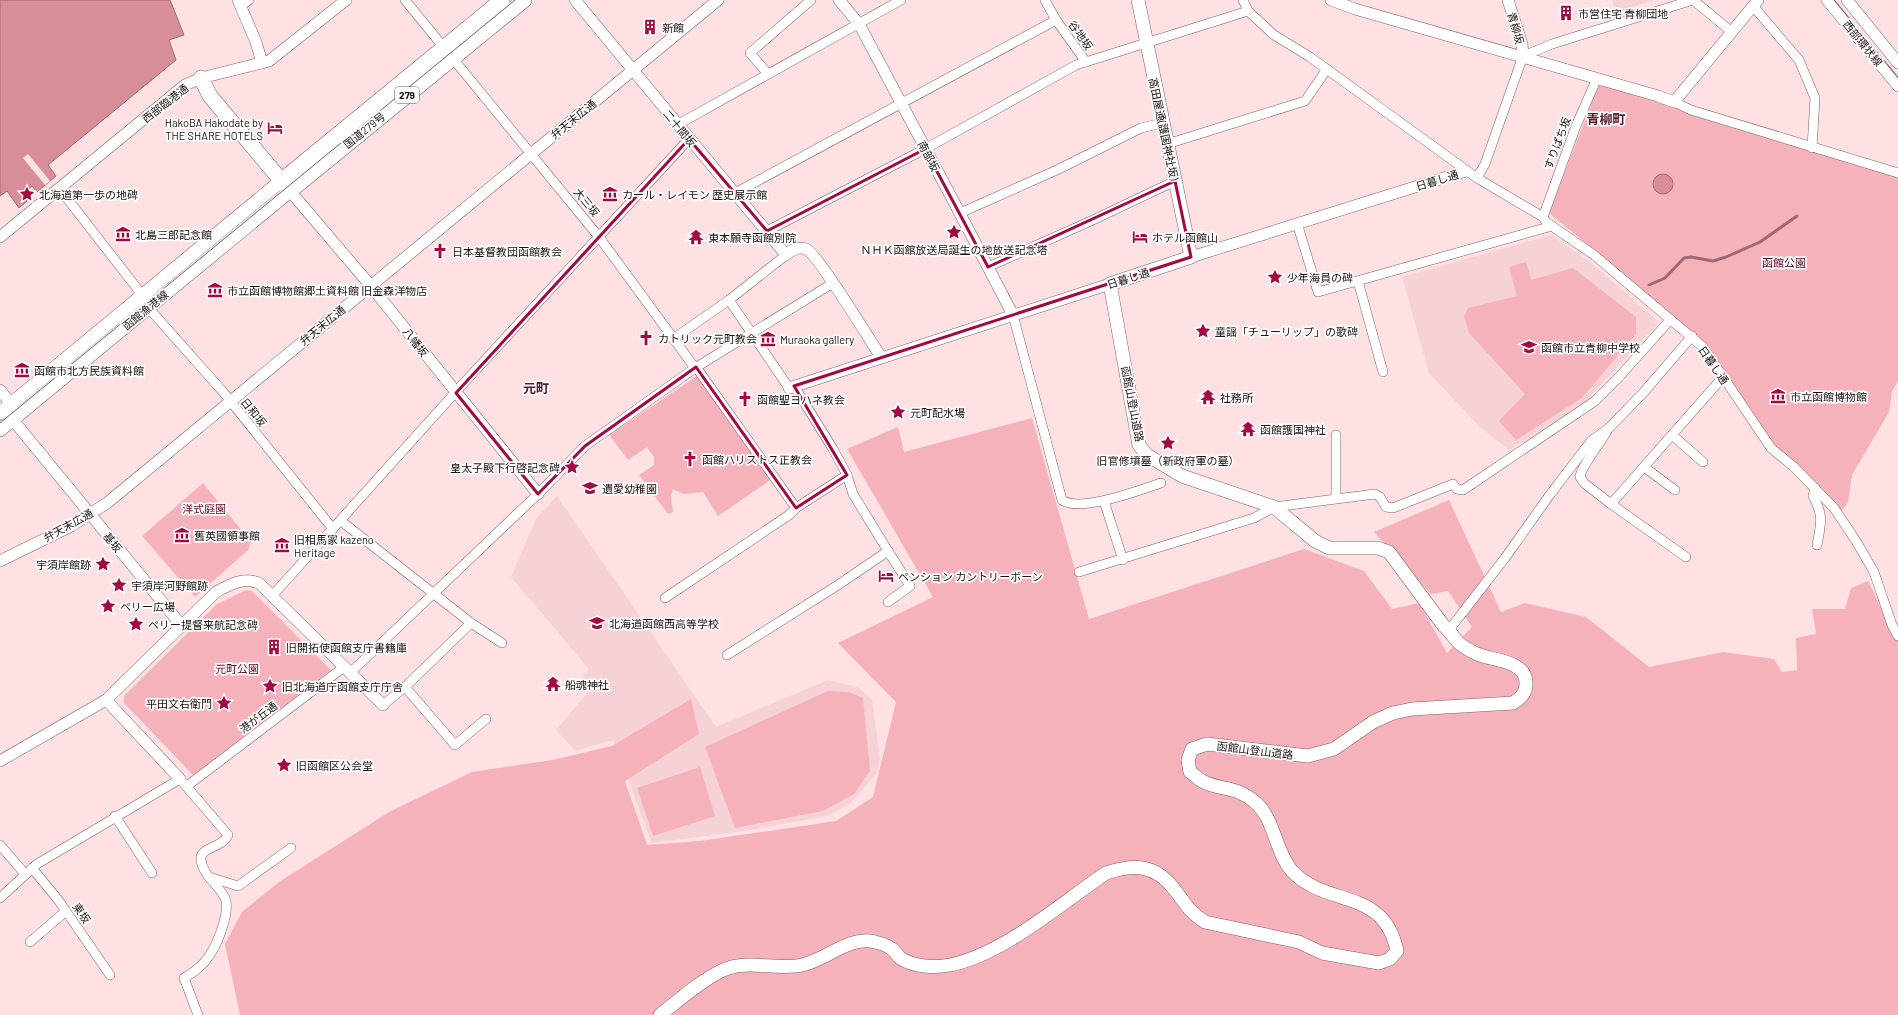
<svg xmlns="http://www.w3.org/2000/svg" width="1898" height="1015" font-family="Barlow,'Noto Sans JP',sans-serif">
  <style>
    .built { fill: #f6d1d6 }
    .green { fill: #f5b2bb }
    .water { fill: #d88e99; stroke: #a06870 }
    .pier { fill: #ffe1e4 }
    .lines { fill: none; stroke-linecap: round; stroke-linejoin: round }
    .stream { stroke: #a06870; stroke-width: 3 }
    .minor-casing { stroke: #7f5f63; stroke-width: 10 }
    .tertiary-casing { stroke: #7f5f63; stroke-width: 12 }
    .secondary-casing { stroke: #7f5f63; stroke-width: 14 }
    .trunk-casing { stroke: #7f5f63; stroke-width: 16 }
    .minor { stroke: #fff; stroke-width: 9 }
    .tertiary { stroke: #fff; stroke-width: 11 }
    .secondary { stroke: #fff; stroke-width: 13 }
    .trunk { stroke: #fff; stroke-width: 15 }
    .tram { stroke: #6c5a5c; stroke-width: 1 }
    .marked { fill: none; stroke: #a30841; stroke-width: 3; stroke-linejoin: round }
    .labels { text-anchor: middle; dominant-baseline: central; stroke-width: 3.5; stroke-linejoin: round; paint-order: stroke }
    .shield { fill: #fff; stroke: #605859; stroke-width: 1 }
    .shield-label { font-size: 10px; font-weight: bold; fill: #1c1012 }
    .poi-label { font-size: 11px; fill: #1c1012; stroke: #fff; text-anchor: start }
    .street-label { font-size: 11px; fill: #1c1012; stroke: #fff }
    .park-label { font-size: 11px; fill: #5f0523; stroke: #fff }
    .quarter-label { font-size: 13px; font-weight: bold; fill: #5a1527; stroke: #fff }
  </style>
  <rect width="100%" height="100%" fill="#ffe1e4"/>
  <g class="built">
    <polygon points="1612,0 1653,0 1616,12"/>
    <polygon points="1551,235 1590,262 1659,322 1586,401 1509,450 1479,426 1429,373 1402,277"/>
    <polygon points="557,496 716,727 828,680 858,687 872,700 880,758 877,773 849,805 827,816 744,831 652,843 613,740 575,751 556,730 587,693 578,682 589,669 511,577 536,519"/>
  </g>
  <g class="green">
    <polygon points="1599,84 1898,177 1898,381 1892,391 1889,412 1852,475 1848,503 1841,511 1769,439 1703,341 1549,213"/>
    <polygon points="1525,262 1527,264 1531,280 1573,268 1636,317 1636,334 1582,398 1516,440 1499,421 1525,394 1469,333 1464,316 1468,308 1517,296 1509,267"/>
    <polygon points="697,376 772,479 718,516 703,492 683,494 673,489 671,496 673,512 668,514 639,475 654,465 654,457 647,447 628,460 609,435"/>
    <polygon points="1032,418 1089,619 1304,549 1364,571 1392,609 1419,603 1447,653 1472,627 1448,591 1431,594 1374,532 1449,500 1501,612 1525,603 1586,617 1649,667 1723,652 1774,659 1782,672 1797,670 1796,638 1816,634 1812,609 1845,609 1851,588 1868,581 1898,642 1898,1015 240,1015 225,944 242,912 279,882 389,812 472,772 552,760 612,746 691,699 699,734 625,781 647,845 700,841 836,821 873,797 896,702 838,643 933,597 847,449 898,427 904,452"/>
    <polygon points="203,483 251,542 248,550 195,597 142,536"/>
    <polygon points="246,590 252,591 331,670 235,745 193,775 124,703 124,696 217,604"/>
    <polygon points="828,691 849,692 863,698 870,771 854,794 823,811 735,828 705,747"/>
    <polygon points="700,767 715,816 653,836 637,788"/>
  </g>
  <g class="water">
    <polygon points="0,0 170,0 184,35 169,40 176,60 48,165 56,176 37,192 32,186 22,195 27,201 19,208 7,191 0,196"/>
    <circle cx="1663" cy="184" r="10"/>
  </g>
  <polygon class="pier" points="28,154 50,181 45,185 23,158"/>
  <g class="lines">
    <polyline class="stream" points="1649,285 1665,278 1684,258 1691,257 1713,261 1726,257 1760,242 1797,216"/>
    <g class="minor-casing">
      <g id="minor">
        <polyline points="405,0 599,237 695,368"/>
        <polyline points="1045,0 1056,20 1086,62"/>
        <polyline points="1243,0 1248,11 1274,35 1310,57 1477,178 1543,217 1546,222 1594,255 1703,347 1771,448 1794,467 1834,508 1856,541 1874,572 1892,625 1898,636"/>
        <polyline points="1693,0 1732,32"/>
        <polyline points="241,6 249,0"/>
        <polyline points="1753,6 1799,60 1815,98 1812,148"/>
        <polyline points="768,74 750,53 811,0"/>
        <polyline points="1674,102 1691,110 1898,173"/>
        <polyline points="677,125 901,0"/>
        <polyline points="1167,144 1305,101 1327,69"/>
        <polyline points="1477,178 1485,164 1523,56 1552,44 1693,0"/>
        <polyline points="59,188 136,287 153,313 224,393 333,529"/>
        <polyline points="735,193 1056,20"/>
        <polyline points="960,213 1059,169 1141,128 1162,123"/>
        <polyline points="1543,217 1576,126 1597,78"/>
        <polyline points="1297,223 1318,292 1552,226"/>
        <polyline points="767,231 925,149 1076,65 1248,11"/>
        <polyline points="988,267 1093,220 1175,181"/>
        <polyline points="1358,281 1383,372"/>
        <polyline points="729,300 789,388"/>
        <path d="M 1013,315 L 1062,500 C 1081,513 1139,490 1161,483"/>
        <polyline points="673,339 729,300 786,255"/>
        <polyline points="696,367 796,508"/>
        <path d="M 1607,431 C 1601,442 1581,467 1580,477 L 1584,483 L 1611,504 L 1723,377"/>
        <polyline points="1672,435 1703,462"/>
        <polyline points="1644,467 1675,490"/>
        <path d="M 1815,488 L 1813,496 C 1824,515 1821,524 1817,545"/>
        <polyline points="1336,498 1336,435"/>
        <polyline points="1104,501 1123,560"/>
        <polyline points="1611,504 1686,557"/>
        <polyline points="341,521 471,623 502,643"/>
        <polyline points="1079,572 1254,518 1274,507 1375,494 1380,497 1386,507 1393,508 1453,484 1457,489 1463,490 1595,401 1619,377 1670,320"/>
        <polyline points="272,596 462,385 689,139"/>
        <polyline points="665,598 789,515 796,508 847,475"/>
        <polyline points="888,602 910,586 888,551"/>
        <polyline points="1449,630 1505,558 1549,496 1591,441 1609,428 1644,392 1692,336"/>
        <polyline points="727,655 838,585 888,551 853,494 847,475 833,449 794,386"/>
        <polyline points="350,673 538,494 585,446 695,368 833,283"/>
        <polyline points="405,687 455,745 486,719"/>
        <polyline points="383,705 405,687 471,623"/>
        <polyline points="187,786 344,667"/>
        <polyline points="115,816 152,873"/>
        <polyline points="0,845 25,874"/>
        <polyline points="32,868 59,901 110,975"/>
        <polyline points="209,877 238,886 291,848"/>
        <path d="M 0,898 L 37,864 L 180,779 L 228,835 C 223,848 199,847 201,860 C 203,876 219,885 225,898 C 231,911 217,945 209,956 C 203,966 194,972 184,978 L 198,1015"/>
        <polyline points="30,942 66,911"/>
      </g>
    </g>
    <g class="tertiary-casing">
      <g id="tertiary">
        <polyline points="238,0 256,42 262,63"/>
        <path d="M 575,0 L 786,255 C 792,250 798,246 806,249 C 817,253 871,342 881,357"/>
        <polyline points="839,0 859,24 955,204 1013,315"/>
        <polyline points="1331,0 1355,9 1658,96 1674,102 1758,0"/>
        <polyline points="1508,0 1522,44 1523,56"/>
        <polyline points="1827,0 1898,86"/>
        <polyline points="1847,0 1898,63"/>
        <polyline points="290,191 370,285 538,494"/>
        <polyline points="0,237 185,85 201,78 269,61 346,0"/>
        <polyline points="1191,257 1466,171"/>
        <polyline points="789,388 1110,284"/>
        <polyline points="0,390 11,404 13,420 182,626"/>
        <polyline points="0,561 71,526 107,503 718,0"/>
        <polyline points="0,761 106,700"/>
        <path d="M 180,779 L 106,700 L 216,592 C 231,584 243,577 259,583 L 383,705"/>
      </g>
    </g>
    <g class="secondary-casing">
      <g id="secondary">
        <polyline points="0,413 281,181"/>
        <polyline points="0,430 290,191"/>
        <path d="M 660,1015 C 679,1000 699,982 721,971 C 746,958 776,971 802,965 C 826,960 850,935 875,942 C 880,943 888,946 892,949 C 895,951 897,955 900,958 C 914,967 935,968 950,965 C 1004,954 1060,904 1106,873 C 1134,864 1155,864 1174,889 C 1186,904 1188,911 1205,922 L 1299,942 L 1322,953 L 1379,963 L 1390,959 L 1397,951 C 1384,887 1327,908 1292,871 C 1275,852 1275,819 1255,802 C 1235,785 1221,791 1202,781 C 1198,779 1194,774 1190,772 L 1188,760 L 1192,749 L 1207,744 L 1308,756 L 1334,749 L 1373,722 L 1393,713 L 1412,709 L 1513,703 C 1521,698 1526,693 1526,684 C 1527,659 1490,661 1475,653 C 1469,650 1461,646 1457,641 C 1452,635 1449,630 1443,625 L 1389,552 L 1378,548 L 1329,548 L 1315,541 L 1274,507 L 1182,476 L 1147,455 L 1139,445 L 1110,284 L 1191,257 L 1138,0"/>
      </g>
    </g>
    <g class="trunk-casing">
      <g id="trunk">
        <polyline points="201,78 210,96 290,191 524,0"/>
        <polyline points="281,181 502,0"/>
      </g>
    </g>
    <use href="#minor" class="minor"/>
    <use href="#tertiary" class="tertiary"/>
    <use href="#secondary" class="secondary"/>
    <use href="#trunk" class="trunk"/>
    <g class="tram">
      <polyline points="1834,0 1898,78"/>
      <polyline points="0,423 515,0"/>
    </g>
  </g>
  <path class="marked" d="M 689,139 L 767,231 L 925,149 L 988,267 L 1175,181 L 1191,257 L 794,386 L 847,475 L 796,508 L 696,367 L 585,446 L 538,494 L 456,393 Z"/>
  <defs>
    <g id="building-bare" transform="scale(1.2)"><path d="M-4-6H4V6H1V3H-1V6H-4ZM-2.5-4.3h1.7v1.8h-1.7ZM.8-4.3h1.7v1.8H.8ZM-2.5-1h1.7V.8h-1.7ZM.8-1h1.7V.8H.8Z" fill="#a30841" stroke="#fff" stroke-width="2.5" paint-order="stroke"/></g>
    <g id="hotel-bare" transform="scale(1.2)"><path d="M-6-4.5h1.5V1H6V5H4.5V3h-9V5H-6ZM-4 0a1.8 1.8 0 1 1 3.6 0ZM.5 0V-2.5h3Q6-2.5 6 0Z" fill="#a30841" stroke="#fff" stroke-width="2.5" paint-order="stroke"/></g>
    <g id="sight-bare" transform="scale(1.2)"><path d="M0-6L1.8-2.2L6-1.7L2.9 1.2L3.7 5.4L0 3.3L-3.7 5.4L-2.9 1.2L-6-1.7L-1.8-2.2Z" fill="#a30841" stroke="#fff" stroke-width="2.5" paint-order="stroke"/></g>
    <g id="museum-bare" transform="scale(1.2)"><path d="M0-6L6-3V-2H-6V-3ZM-5-1h2V3h-2ZM-1-1h2V3h-2ZM3-1h2V3H3ZM-6 4H6V6H-6Z" fill="#a30841" stroke="#fff" stroke-width="2.5" paint-order="stroke"/></g>
    <g id="temple-bare" transform="scale(1.2)"><path d="M0-6L5-2H3V0L6.5 2.5H4V6H1.5V3h-3V6H-4V2.5H-6.5L-3 0V-2H-5Z" fill="#a30841" stroke="#fff" stroke-width="2.5" paint-order="stroke"/></g>
    <g id="church-bare" transform="scale(1.2)"><path d="M-1.2-6h2.4v3.5h3.3v2.4h-3.3V6h-2.4V-.1h-3.3v-2.4h3.3Z" fill="#a30841" stroke="#fff" stroke-width="2.5" paint-order="stroke"/></g>
    <g id="school-bare" transform="scale(1.2)"><path d="M0-5L7-2L0 1L-7-2ZM-4 1L0 2.5L4 1V4Q0 6-4 4Z" fill="#a30841" stroke="#fff" stroke-width="2.5" paint-order="stroke"/></g>
  </defs>
  <g fill-rule="evenodd">
    <use href="#building-bare" x="1566" y="13"/>
    <use href="#building-bare" x="650" y="27"/>
    <use href="#hotel-bare" x="275" y="128"/>
    <use href="#sight-bare" x="27" y="194"/>
    <use href="#museum-bare" x="610" y="194"/>
    <use href="#sight-bare" x="954" y="232"/>
    <use href="#museum-bare" x="123" y="234"/>
    <use href="#temple-bare" x="696" y="237"/>
    <use href="#hotel-bare" x="1140" y="237"/>
    <use href="#church-bare" x="440" y="251"/>
    <use href="#sight-bare" x="1275" y="277"/>
    <use href="#museum-bare" x="215" y="290"/>
    <use href="#sight-bare" x="1203" y="331"/>
    <use href="#church-bare" x="646" y="338"/>
    <use href="#museum-bare" x="768" y="339"/>
    <use href="#school-bare" x="1529" y="347"/>
    <use href="#museum-bare" x="22" y="370"/>
    <use href="#museum-bare" x="1778" y="396"/>
    <use href="#temple-bare" x="1208" y="397"/>
    <use href="#church-bare" x="745" y="399"/>
    <use href="#sight-bare" x="898" y="412"/>
    <use href="#temple-bare" x="1248" y="429"/>
    <use href="#sight-bare" x="1168" y="443"/>
    <use href="#church-bare" x="690" y="459"/>
    <use href="#sight-bare" x="572" y="467"/>
    <use href="#school-bare" x="590" y="488"/>
    <use href="#museum-bare" x="182" y="535"/>
    <use href="#museum-bare" x="282" y="545"/>
    <use href="#sight-bare" x="103" y="564"/>
    <use href="#hotel-bare" x="886" y="576"/>
    <use href="#sight-bare" x="119" y="585"/>
    <use href="#sight-bare" x="108" y="606"/>
    <use href="#school-bare" x="597" y="623"/>
    <use href="#sight-bare" x="136" y="624"/>
    <use href="#building-bare" x="274" y="647"/>
    <use href="#temple-bare" x="553" y="684"/>
    <use href="#sight-bare" x="270" y="686"/>
    <use href="#sight-bare" x="224" y="703"/>
    <use href="#sight-bare" x="284" y="765"/>
  </g>
  <g class="labels">
    <rect class="shield" x="395" y="87" width="24" height="16" rx="3"/>
    <g class="shield-label">
      <text x="407" y="95">279</text>
    </g>
    <g class="poi-label">
      <text x="1578" y="13">市営住宅 青柳団地</text>
      <text x="662" y="27">新館</text>
      <text x="263" y="122" text-anchor="end">HakoBA Hakodate by<tspan x="263" dy="13">THE SHARE HOTELS</tspan></text>
      <text x="39" y="194">北海道第一歩の地碑</text>
      <text x="622" y="194">カール・レイモン 歴史展示館</text>
      <text x="135" y="234">北島三郎記念館</text>
      <text x="708" y="237">東本願寺函館別院</text>
      <text x="1152" y="237">ホテル函館山</text>
      <text x="954" y="249" text-anchor="middle">ＮＨＫ函館放送局誕生の地放送記念塔</text>
      <text x="452" y="251">日本基督教団函館教会</text>
      <text x="1287" y="277">少年海員の碑</text>
      <text x="227" y="290">市立函館博物館郷土資料館 旧金森洋物店</text>
      <text x="1215" y="331">童謡「チューリップ」の歌碑</text>
      <text x="658" y="338">カトリック元町教会</text>
      <text x="780" y="339">Muraoka gallery</text>
      <text x="1541" y="347">函館市立青柳中学校</text>
      <text x="34" y="370">函館市北方民族資料館</text>
      <text x="1790" y="396">市立函館博物館</text>
      <text x="1220" y="397">社務所</text>
      <text x="757" y="399">函館聖ヨハネ教会</text>
      <text x="910" y="412">元町配水場</text>
      <text x="1260" y="429">函館護国神社</text>
      <text x="702" y="459">函館ハリストス正教会</text>
      <text x="1168" y="460" text-anchor="middle">旧官修墳墓（新政府軍の墓）</text>
      <text x="560" y="467" text-anchor="end">皇太子殿下行啓記念碑</text>
      <text x="602" y="488">遺愛幼稚園</text>
      <text x="194" y="535">舊英國領事館</text>
      <text x="294" y="539">旧相馬家 kazeno<tspan x="294" dy="13">Heritage</tspan></text>
      <text x="91" y="564" text-anchor="end">宇須岸館跡</text>
      <text x="898" y="576">ペンション カントリーボーン</text>
      <text x="131" y="585">宇須岸河野館跡</text>
      <text x="120" y="606">ペリー広場</text>
      <text x="609" y="623">北海道函館西高等学校</text>
      <text x="148" y="624">ペリー提督来航記念碑</text>
      <text x="286" y="647">旧開拓使函館支庁書籍庫</text>
      <text x="565" y="684">船魂神社</text>
      <text x="282" y="686">旧北海道庁函館支庁庁舎</text>
      <text x="212" y="703" text-anchor="end">平田文右衛門</text>
      <text x="296" y="765">旧函館区公会堂</text>
    </g>
    <g class="street-label">
      <text transform="translate(1516 28) rotate(74)">青柳坂</text>
      <text transform="translate(1081 35) rotate(55)">谷地坂</text>
      <text transform="translate(1863 43) rotate(51)">西部環状線</text>
      <text transform="translate(165 103) rotate(-38)">西部臨港通</text>
      <text transform="translate(573 119) rotate(-39)">弁天末広通</text>
      <text transform="translate(680 128) rotate(50)">二十間坂</text>
      <text transform="translate(1164 129) rotate(78)">高田屋通(護国神社坂)</text>
      <text transform="translate(364 130) rotate(-39)">国道279号</text>
      <text transform="translate(1557 143) rotate(-69)">すりばち坂</text>
      <text transform="translate(929 156) rotate(62)">南部坂</text>
      <text transform="translate(1437 180) rotate(-17)">日暮し通</text>
      <text transform="translate(587 202) rotate(51)">大三坂</text>
      <text transform="translate(1128 278) rotate(-18)">日暮し通</text>
      <text transform="translate(145 310) rotate(-39)">函館漁港線</text>
      <text transform="translate(322 325) rotate(-39)">弁天末広通</text>
      <text transform="translate(416 342) rotate(52)">八幡坂</text>
      <text transform="translate(1714 365) rotate(55)">日暮し通</text>
      <text transform="translate(1133 404) rotate(79)">函館山登山道路</text>
      <text transform="translate(254 412) rotate(51)">日和坂</text>
      <text transform="translate(68 525) rotate(-29)">弁天末広通</text>
      <text transform="translate(113 542) rotate(50)">基坂</text>
      <text transform="translate(258 717) rotate(-37)">港が丘通</text>
      <text transform="translate(1255 750) rotate(7)">函館山登山道路</text>
      <text transform="translate(82 913) rotate(55)">東坂</text>
    </g>
    <g class="park-label">
      <text x="1784" y="262">函館公園</text>
      <text x="204" y="508">洋式庭園</text>
      <text x="237" y="668">元町公園</text>
    </g>
    <g class="quarter-label">
      <text x="1606" y="119">青柳町</text>
      <text x="536" y="388">元町</text>
    </g>
  </g>
</svg>
